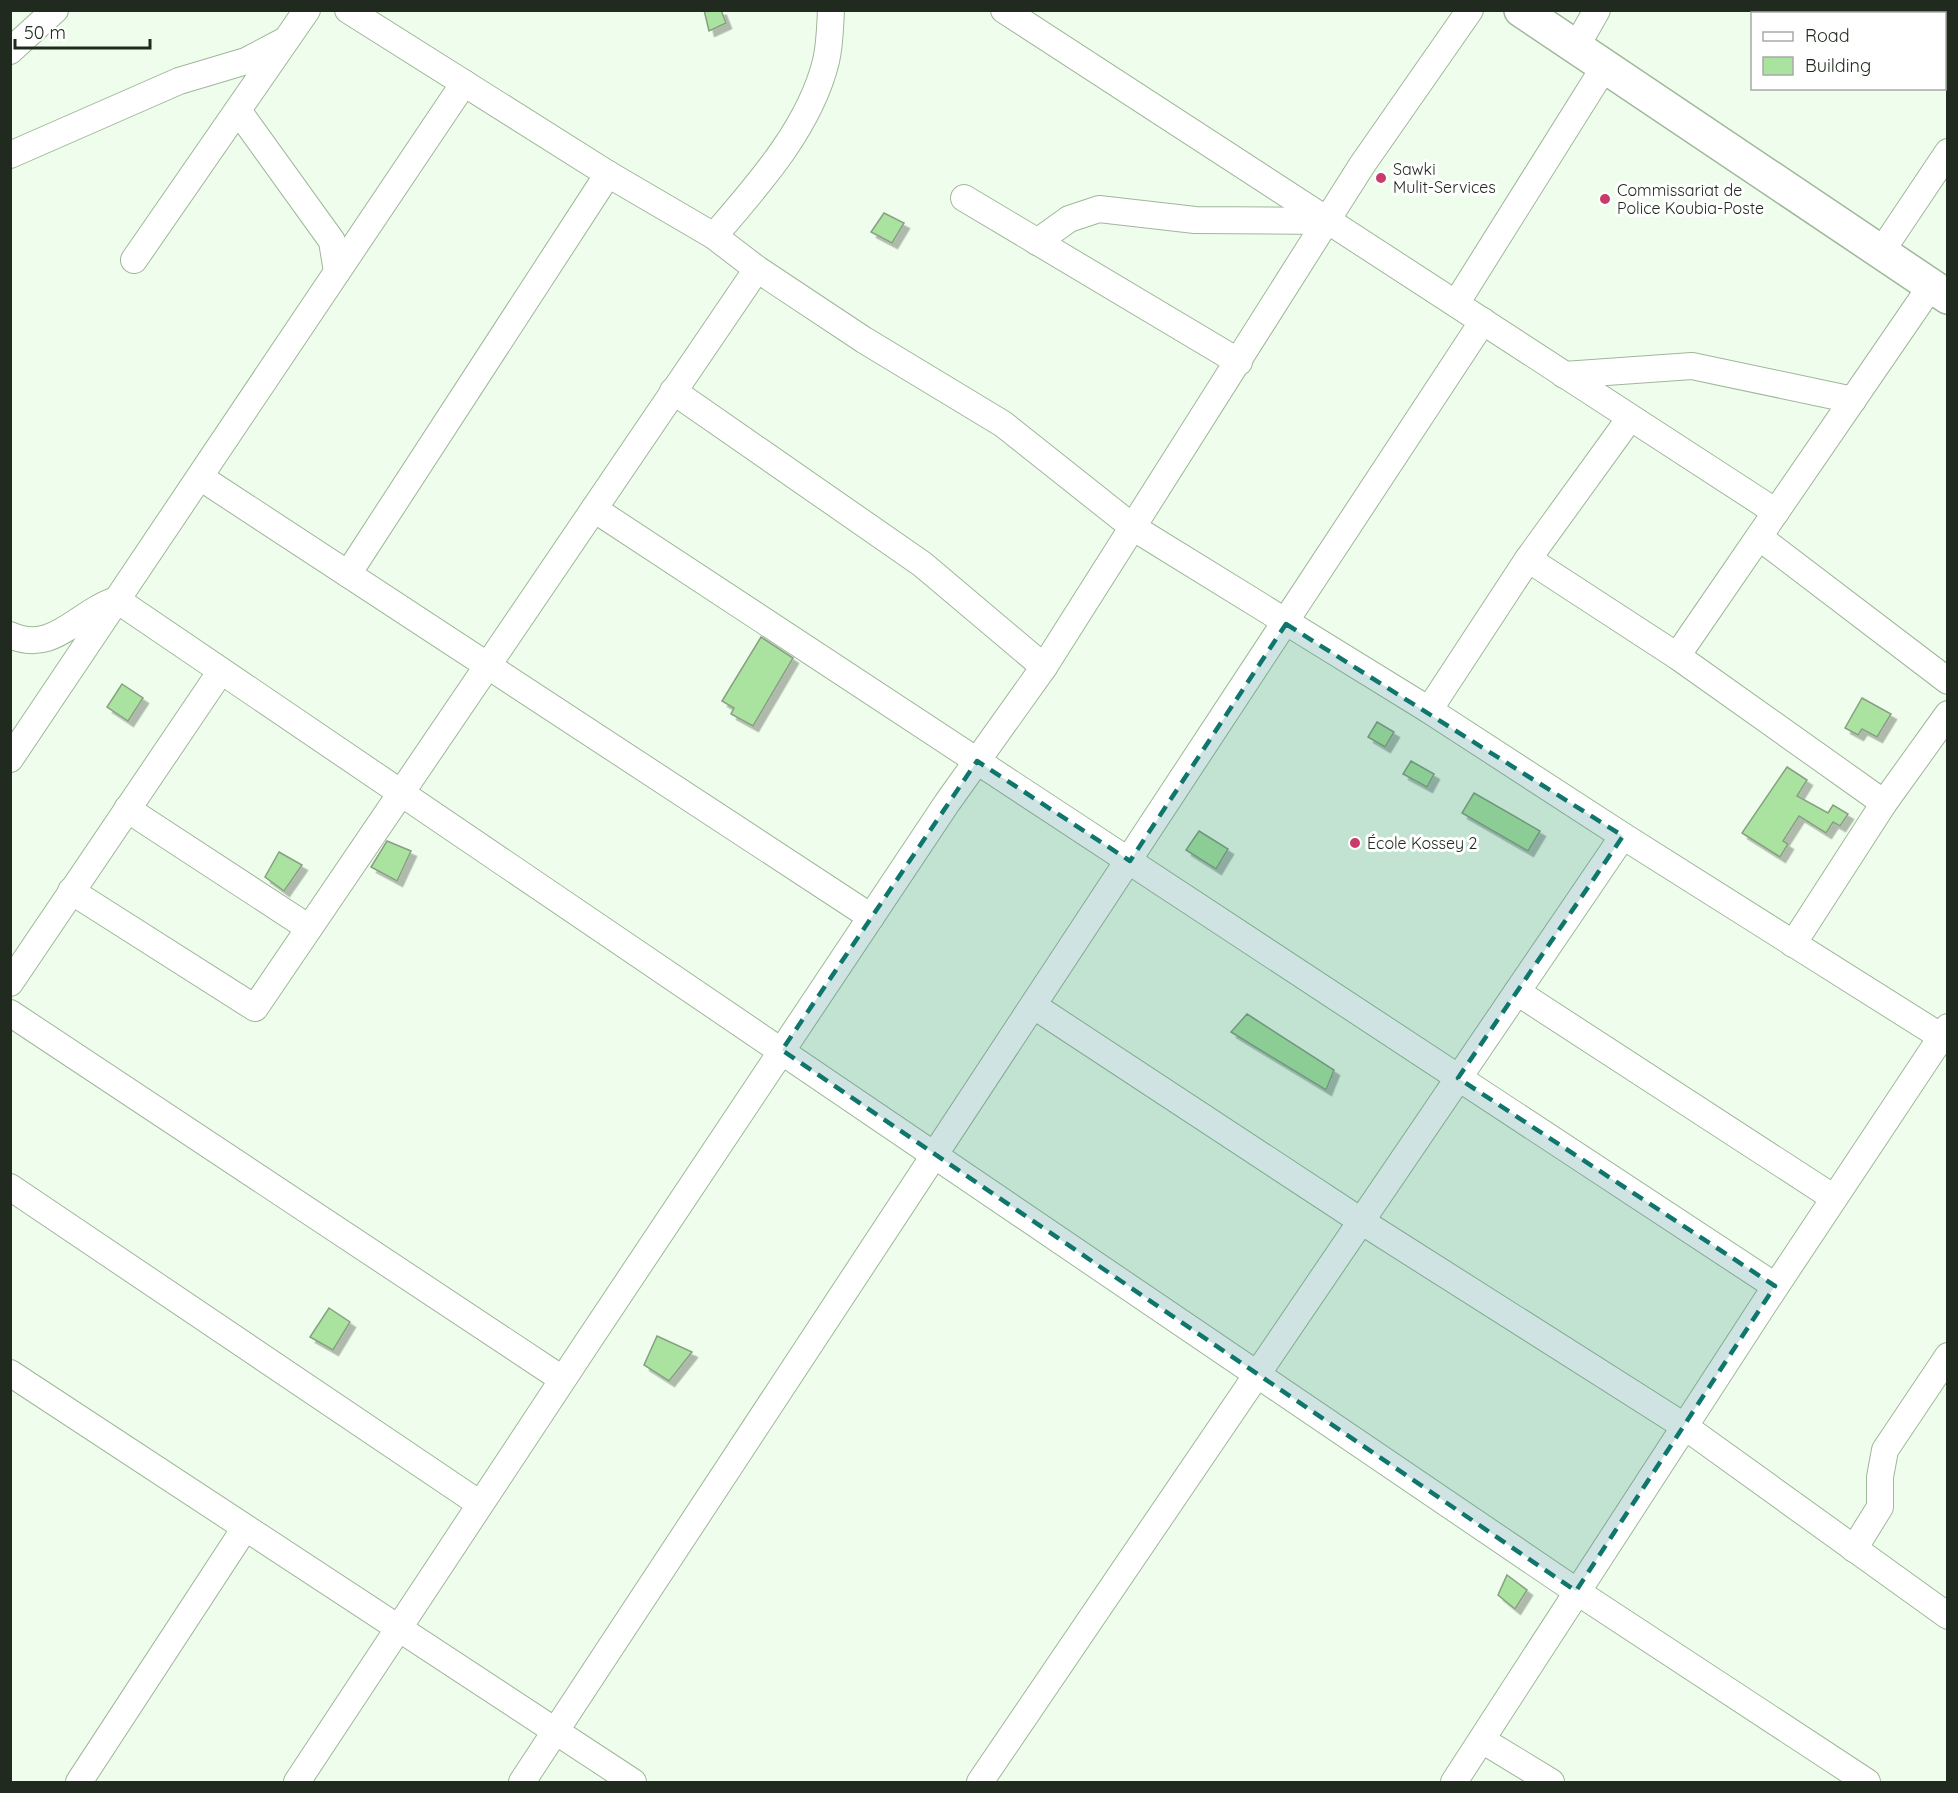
<svg xmlns="http://www.w3.org/2000/svg" width="1958" height="1793" font-family="Quicksand,sans-serif">
  <style>
    .building { fill: #aae39f; stroke: #889f83; stroke-width: 1.5; filter: url(#shadow) }
    .lines { fill: none; stroke-linecap: round; stroke-linejoin: round }
    .minor-casing { stroke: #9fb79a; stroke-width: 28 }
    .major-casing { stroke: #9fb79a; stroke-width: 36 }
    .minor { stroke: #fff; stroke-width: 26 }
    .major { stroke: #fff; stroke-width: 33 }
    .marked { fill: #0f766e; fill-opacity: 0.2; stroke: #0f766e; stroke-width: 4.5; stroke-dasharray: 12 8; stroke-linejoin: round }
    .poi-dot { fill: #c93c69; stroke: #fff; stroke-width: 2 }
    .labels { text-anchor: middle; dominant-baseline: central; stroke-width: 6; stroke-linejoin: round; paint-order: stroke }
    .poi-label { font-size: 16px; fill: #212a1f; stroke: #fff; text-anchor: start }
  </style>
  <defs>
    <filter id="shadow"><feDropShadow dx="5.5" dy="5.5" stdDeviation="0" flood-color="#0004"/></filter>
  </defs>
  <rect width="100%" height="100%" fill="#effeec"/>
  <g class="building">
    <polygon points="704,10 721,10 726,23 709,31"/>
    <polygon points="884,213 904,223 892,243 871,232"/>
    <polygon points="761,637 793,658 753,726 731,714 734,708 722,701"/>
    <polygon points="122,684 143,698 128,721 107,707"/>
    <polygon points="1862,698 1891,714 1877,737 1862,729 1858,735 1845,728"/>
    <polygon points="1377,722 1394,732 1385,747 1368,737"/>
    <polygon points="1411,761 1434,774 1427,787 1403,774"/>
    <polygon points="1787,767 1807,780 1797,796 1828,813 1833,805 1848,814 1840,826 1833,822 1826,833 1799,816 1783,841 1788,844 1780,857 1742,833"/>
    <polygon points="1474,793 1540,831 1528,851 1462,813"/>
    <polygon points="1199,831 1228,849 1216,869 1186,850"/>
    <polygon points="387,841 411,851 397,881 371,867"/>
    <polygon points="279,852 302,865 284,891 265,877"/>
    <polygon points="1247,1014 1334,1070 1326,1090 1231,1032"/>
    <polygon points="329,1308 350,1322 333,1350 310,1337"/>
    <polygon points="657,1336 692,1352 669,1381 644,1365"/>
    <polygon points="1507,1575 1527,1590 1515,1609 1498,1595"/>
  </g>
  <g class="lines">
    <g class="minor-casing">
      <g id="minor">
        <polyline points="348,10 608,174 714,236 757,269 864,340 1003,424 1134,528 1429,710 1623,836 1948,1041"/>
        <polyline points="1004,10 1776,512"/>
        <polyline points="1576,47 1597,10"/>
        <polyline points="10,51 55,10"/>
        <polyline points="239,112 332,241 337,272"/>
        <polyline points="10,155 179,81 246,61 284,41"/>
        <polyline points="964,198 1239,362"/>
        <path d="M 714,236 C 758,185 810,127 826,61 C 830,44 830,28 831,10"/>
        <polyline points="1037,242 1069,219 1099,209 1195,220 1328,221"/>
        <polyline points="1881,252 1948,152"/>
        <polyline points="134,260 307,10"/>
        <polyline points="1457,302 1605,66"/>
        <polyline points="1564,375 1692,366 1853,400"/>
        <polyline points="673,391 922,564 1044,667"/>
        <polyline points="200,477 871,917"/>
        <polyline points="594,509 1775,1286"/>
        <polyline points="1759,537 1948,681"/>
        <polyline points="1528,559 1677,656 1884,803"/>
        <polyline points="348,574 608,174"/>
        <path d="M 10,635 C 54,655 77,612 117,600 L 1576,1591 L 1867,1782"/>
        <polyline points="1677,656 1931,286"/>
        <polyline points="1429,710 1528,559 1630,418"/>
        <polyline points="10,759 464,83"/>
        <polyline points="127,809 309,928"/>
        <polyline points="71,891 255,1008 757,269"/>
        <polyline points="1793,944 1884,803 1948,714"/>
        <polyline points="10,983 221,671"/>
        <polyline points="1517,992 1834,1198"/>
        <polyline points="1034,1006 1361,1221 1684,1426 1948,1616"/>
        <polyline points="10,1013 562,1379"/>
        <polyline points="10,1187 480,1504"/>
        <polyline points="10,1373 633,1782"/>
        <polyline points="1854,1549 1880,1507 1880,1477 1885,1450 1948,1356"/>
        <polyline points="1482,1740 1551,1782"/>
        <polyline points="79,1782 245,1528"/>
        <polyline points="297,1782 585,1346 947,803 1044,667 1362,165 1470,10"/>
        <polyline points="522,1782 1483,321"/>
        <polyline points="980,1782 1623,836"/>
        <polyline points="1454,1782 1766,1301 1948,1027"/>
      </g>
    </g>
    <g class="major-casing">
      <polyline id="major" points="1521,10 1948,297"/>
    </g>
    <use href="#minor" class="minor"/>
    <use href="#major" class="major"/>
  </g>
  <path class="marked" d="M 1286,624 L 1623,836 L 1458,1078 L 1775,1286 L 1576,1591 L 782,1050 L 977,761 L 1130,861 Z"/>
  <g class="poi-dot">
    <circle cx="1381" cy="178" r="6"/>
    <circle cx="1605" cy="199" r="6"/>
    <circle cx="1355" cy="843" r="6"/>
  </g>
  <g class="labels">
    <g class="poi-label">
      <text x="1393" y="169">Sawki<tspan x="1393" dy="18">Mulit-Services</tspan></text>
      <text x="1617" y="190">Commissariat de<tspan x="1617" dy="18">Police Koubia-Poste</tspan></text>
      <text x="1367" y="843">École Kossey 2</text>
    </g>
  </g>
  <rect width="1958" height="1793" fill="none" stroke="#212a1f" stroke-width="24"/>
  <rect x="1751" y="12" width="195" height="78" fill="#ffffff" stroke="#a6aaa5" stroke-width="1.5"/>
  <rect x="1763" y="32" width="30" height="9" fill="#ffffff" stroke="#a6aaa5" stroke-width="1.5"/>
  <text x="1805" y="42" font-size="18" fill="#212a1f">Road</text>
  <rect x="1763" y="57" width="30" height="18" fill="#aae39f" stroke="#a6aaa5" stroke-width="1.5"/>
  <text x="1805" y="72" font-size="18" fill="#212a1f">Building</text>
  <path d="M15 39v9h135v-9" fill="none" stroke="#212a1f" stroke-width="3"/>
  <text x="24" y="39" font-size="18" fill="#212a1f" stroke="#ffffff" stroke-width="4.5" paint-order="stroke">50 m</text>
</svg>
